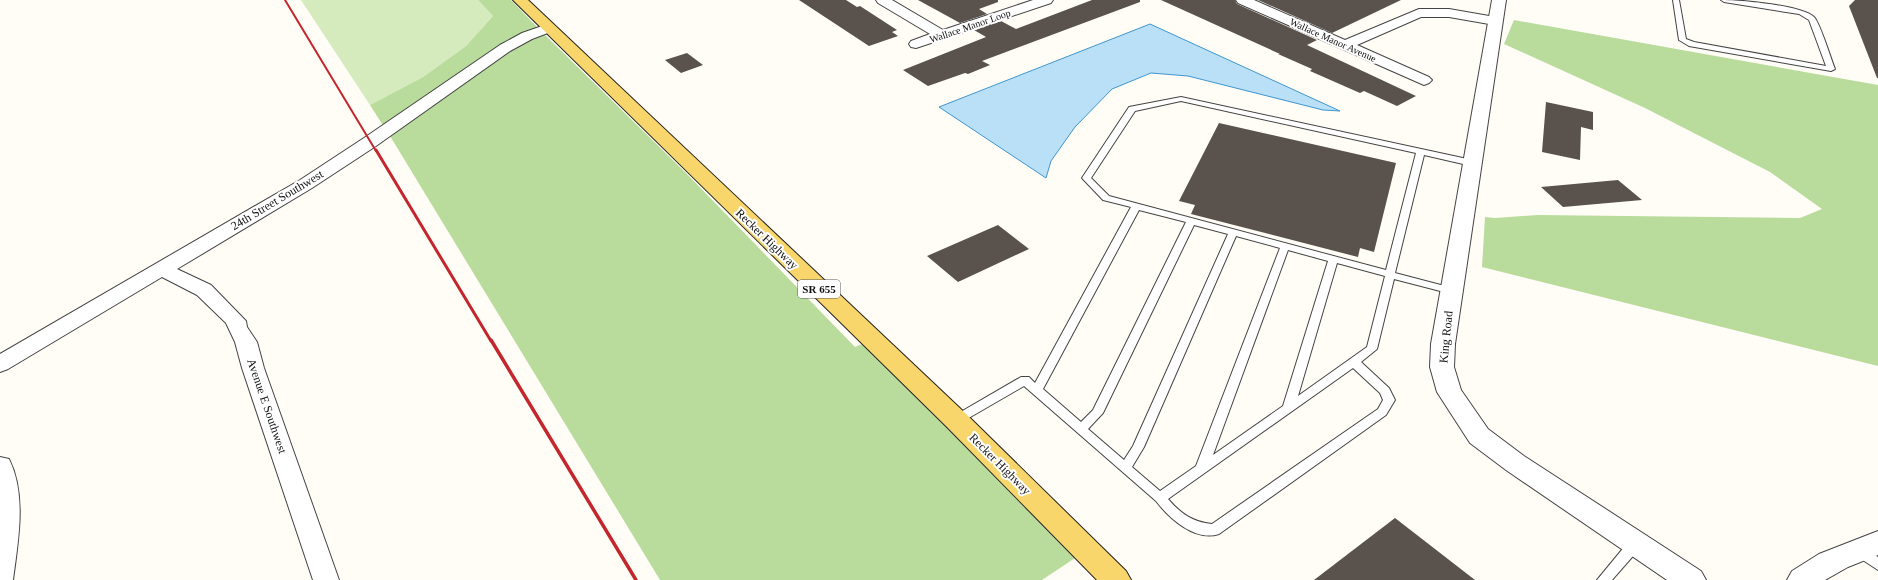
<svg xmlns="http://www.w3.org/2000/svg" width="1878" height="580" font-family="Georgia,serif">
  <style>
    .green { fill: #d5ebbd }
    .forest { fill: #b9dc9c }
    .water { fill: #b9e0f7; stroke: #3f96cf }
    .building { fill: #5a524d }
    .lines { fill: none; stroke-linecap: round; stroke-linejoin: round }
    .service-casing { stroke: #444; stroke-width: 2 }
    .minor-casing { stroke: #444; stroke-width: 2 }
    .tertiary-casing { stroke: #444; stroke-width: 2 }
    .primary-casing { stroke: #222; stroke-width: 2 }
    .service { fill: #fff; fill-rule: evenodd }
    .minor { fill: #fff; fill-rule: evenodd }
    .tertiary { fill: #fff; fill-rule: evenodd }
    .primary { fill: #f9d66b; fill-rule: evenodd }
    .rail-far2 { stroke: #c4262e; stroke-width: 2 }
    .rail-far1 { stroke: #c4262e; stroke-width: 3 }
    .rail { stroke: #c4262e; stroke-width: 3.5 }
    .labels { text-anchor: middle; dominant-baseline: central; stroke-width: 4; stroke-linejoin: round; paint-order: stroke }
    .far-street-label { font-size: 10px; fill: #111; stroke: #fff }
    .shield { fill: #fff; stroke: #585858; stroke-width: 1 }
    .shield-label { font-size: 11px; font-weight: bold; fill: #111 }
    .street-label { font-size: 12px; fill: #111; stroke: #fff }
  </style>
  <rect width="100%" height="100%" fill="#fffdf5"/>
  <polygon class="green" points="301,0 478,0 493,16 466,46 423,77 370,105"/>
  <g class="forest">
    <polygon points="478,0 511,0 538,28 384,127 370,105 423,77 466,46 493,16"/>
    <polygon points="1514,20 1878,85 1878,366 1482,267 1485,217 1495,218 1538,215 1800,218 1822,209 1770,172 1645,108 1504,44"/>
    <polygon points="544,34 686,173 855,347 862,344 946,427 1075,558 1042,580 660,580 390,136 511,50 531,38"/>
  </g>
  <polygon class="water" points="1150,24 1340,111 1323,110 1188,76 1151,73 1112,89 1075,127 1051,161 1046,178 939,107"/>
  <g class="building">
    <polygon points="799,0 846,0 857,7 860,6 897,30 892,32 898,36 869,46"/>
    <polygon points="918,0 998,0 998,2 979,9 987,14 960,23"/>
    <polygon points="1092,0 1140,0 1140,2 982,61 990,65 968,74 965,73 928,86 903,70 986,37 974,30 1001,21 1016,29"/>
    <polygon points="1161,0 1235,0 1237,4 1317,40 1307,45 1416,96 1397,106 1364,91 1360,93 1310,71 1312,69 1278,54 1280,54"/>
    <polygon points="1258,0 1401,0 1332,33"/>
    <polygon points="1855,0 1878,0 1878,78 1877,78 1849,6"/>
    <polygon points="687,53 703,65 681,73 665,60"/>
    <polygon points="1546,102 1593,112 1593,130 1581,127 1580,160 1542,152"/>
    <polygon points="1219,123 1396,163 1374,252 1360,248 1358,257 1191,214 1195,205 1179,201"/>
    <polygon points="1618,180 1642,200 1563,207 1541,187"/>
    <polygon points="998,225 1029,249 958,282 927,256"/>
    <polygon points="1395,518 1475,580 1314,580"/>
  </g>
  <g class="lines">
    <g class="service-casing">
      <g id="service">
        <path d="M 1673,0 L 1679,0 L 1686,39 L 1694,42 L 1826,66 L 1809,20 L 1799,14 L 1724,2 L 1721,0 C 1739,0 1801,5 1814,17 C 1820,23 1831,59 1835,69 L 1831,71 L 1689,46 L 1679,40 Z"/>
        <path d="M 1181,97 L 1472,160 L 1476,163 L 1472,166 L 1424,155 L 1395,273 L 1456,289 L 1457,291 L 1452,294 L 1394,279 L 1377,349 L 1361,362 L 1389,388 L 1395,400 L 1386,415 L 1219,534 C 1195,542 1169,518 1156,501 L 1024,386 L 960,423 L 952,423 L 950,420 L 952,417 L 1021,377 L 1029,377 L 1035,383 L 1131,207 L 1103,200 L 1082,178 L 1129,107 ZM 1181,101 L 1416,153 L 1386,270 L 1109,196 L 1091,178 L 1135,111 ZM 1139,210 L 1186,222 L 1093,410 L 1081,422 L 1043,389 ZM 1194,225 L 1228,234 L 1133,446 L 1124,460 L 1088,429 L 1103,413 ZM 1236,236 L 1280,248 L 1196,466 L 1160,491 L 1132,467 L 1144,447 ZM 1288,250 L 1328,261 L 1283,406 L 1213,455 ZM 1337,263 L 1385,276 L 1367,347 L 1298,396 ZM 1353,368 L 1380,393 L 1383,400 L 1378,409 L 1212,524 C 1193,522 1181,514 1168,499 Z"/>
        <polygon points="1635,539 1640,540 1641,544 1640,548 1612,580 1597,580 1630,540"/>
        <polygon points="1860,546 1878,557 1878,570 1855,555 1853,551 1855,547"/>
      </g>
    </g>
    <g class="minor-casing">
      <g id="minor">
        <polygon points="876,0 892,0 943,30 1033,0 1053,0 1051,3 916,48 911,47 909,44 911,41 930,34 878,3"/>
        <polygon points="1236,0 1254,0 1345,40 1419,9 1449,9 1495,17 1500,18 1502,21 1500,24 1495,25 1449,17 1421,17 1357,45 1429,77 1432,80 1429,83 1424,85 1238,3"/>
        <polygon points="548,24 553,25 555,28 553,31 532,39 510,51 376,146 312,188 177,269 211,285 246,321 247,327 257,342 264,368 339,580 313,580 242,368 235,342 226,323 197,295 162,277 8,369 0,372 0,354 300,180 364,138 500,45 522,33"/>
        <path d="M 0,457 L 9,459 C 27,495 18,542 13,580 L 0,580 Z"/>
      </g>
    </g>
    <g class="tertiary-casing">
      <g id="tertiary">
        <polygon points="1492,0 1506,0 1455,344 1454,367 1461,390 1488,429 1524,456 1701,571 1706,580 1667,580 1506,470 1470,443 1437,392 1430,367 1431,344"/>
        <polygon points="1878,531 1878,555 1848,567 1825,580 1787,580 1792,571 1819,554"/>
      </g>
    </g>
    <g class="primary-casing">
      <polygon id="primary" points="513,0 528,0 965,413 1126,571 1131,580 1097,580 947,427"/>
    </g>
    <use href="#service" class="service"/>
    <use href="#minor" class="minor"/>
    <use href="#tertiary" class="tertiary"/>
    <use href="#primary" class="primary"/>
    <polyline class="rail-far2" points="285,0 376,151"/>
    <polyline class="rail-far1" points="376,150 491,341"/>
    <polyline class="rail" points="491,340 636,580"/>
  </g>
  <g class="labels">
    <g class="far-street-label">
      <text transform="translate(970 26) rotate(-19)">Wallace Manor Loop</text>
      <text transform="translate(1333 40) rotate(24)">Wallace Manor Avenue</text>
    </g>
    <rect class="shield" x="798" y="280" width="42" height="18" rx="3"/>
    <g class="shield-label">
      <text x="819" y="289">SR 655</text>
    </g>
    <g class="street-label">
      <text transform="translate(277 200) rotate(-31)">24th Street Southwest</text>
      <text transform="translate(767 239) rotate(44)">Recker Highway</text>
      <text transform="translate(1446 337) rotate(-84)">King Road</text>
      <text transform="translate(267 406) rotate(71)">Avenue E Southwest</text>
      <text transform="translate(1000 464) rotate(45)">Recker Highway</text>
    </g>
  </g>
</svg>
